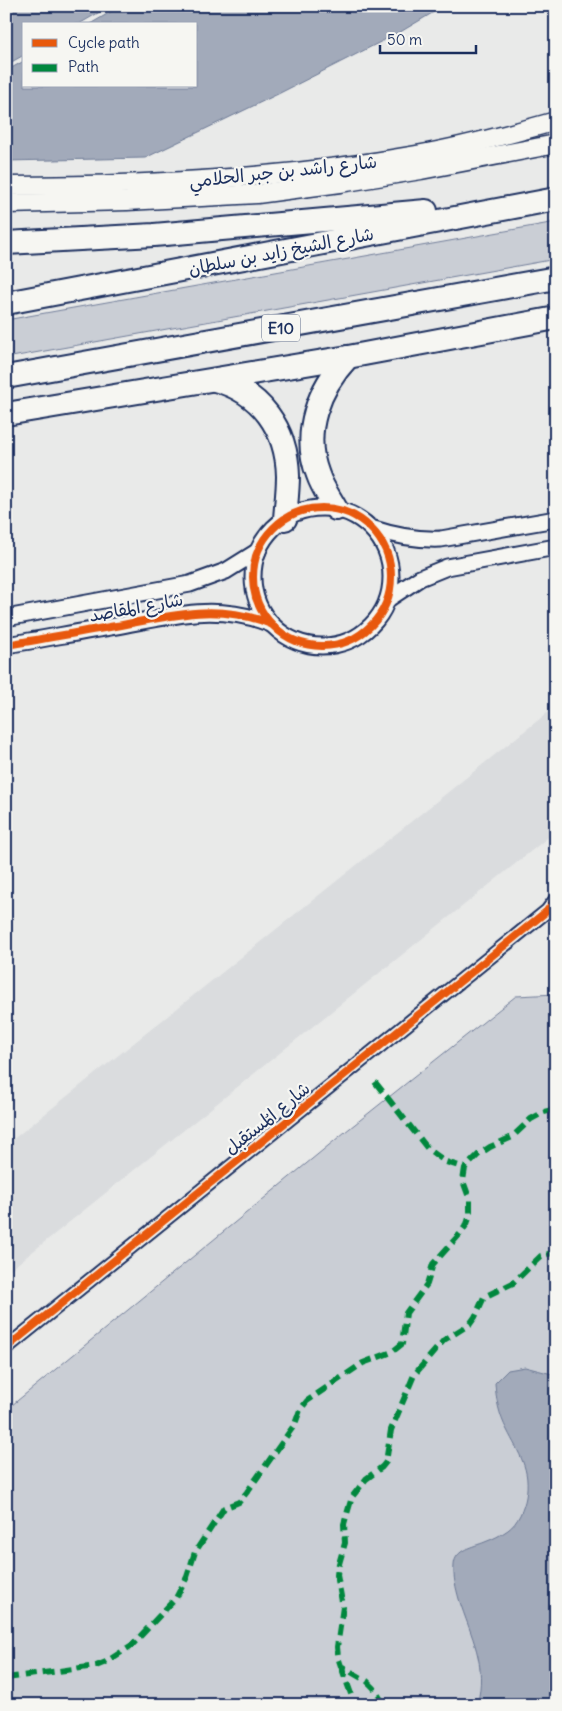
<svg xmlns="http://www.w3.org/2000/svg" width="562" height="1711" font-family="Delius,'Playpen Sans Arabic',sans-serif">
  <style>
    .built { fill: #dadcde }
    .green { fill: #caced5; stroke: #727e9a }
    .water { fill: #a2aaba; stroke: #6c7995 }
    .lines { fill: none; stroke-linecap: round; stroke-linejoin: round }
    .minor-casing { stroke: #1b2f5e; stroke-width: 16 }
    .tertiary-casing { stroke: #1b2f5e; stroke-width: 19 }
    .secondary-casing { stroke: #1b2f5e; stroke-width: 21 }
    .motorway-casing { stroke: #1b2f5e; stroke-width: 26 }
    .minor { stroke: #f6f6f2; stroke-width: 12 }
    .tertiary { stroke: #f6f6f2; stroke-width: 15 }
    .secondary { stroke: #f6f6f2; stroke-width: 18 }
    .motorway { stroke: #f6f6f2; stroke-width: 22 }
    .quiet { stroke: #00873e; stroke-width: 6; stroke-dasharray: 12 6; stroke-linecap: butt }
    .cycleway-casing { stroke: #f6f6f2; stroke-width: 11 }
    .cycleway { stroke: #e8590c; stroke-width: 8 }
    .labels { text-anchor: middle; dominant-baseline: central; stroke-width: 4.5; stroke-linejoin: round; paint-order: stroke }
    .shield { fill: #f6f6f2; stroke: #5d6b8a; stroke-width: 1 }
    .shield-label { font-size: 16px; font-weight: bold; fill: #1b2f5e }
    .street-label { font-size: 18px; fill: #1b2f5e; stroke: #f6f6f2 }
  </style>
  <rect width="100%" height="100%" fill="#e9eae9"/>
  <filter id="ink" filterUnits="userSpaceOnUse"><feTurbulence type="fractalNoise" baseFrequency=".02" numOctaves="2"/><feDisplacementMap in="SourceGraphic" scale="10" xChannelSelector="R" yChannelSelector="G"/><feConvolveMatrix kernelMatrix="1 2 1 2 8 2 1 2 1" color-interpolation-filters="sRGB"/></filter>
  <g filter="url(#ink)">
    <polygon class="built" points="556,706 556,831 6,1273 6,1145"/>
    <g class="green">
      <polygon points="556,222 556,259 6,358 6,320"/>
      <polygon points="556,994 556,1705 6,1705 6,1410 345,1132 516,996"/>
    </g>
    <g class="water">
      <polygon points="6,6 110,6 79,24 24,24 24,55 6,65"/>
      <polygon points="121,6 444,6 402,31 278,94 145,158 6,161 6,71 24,61 24,86 196,86 196,24 90,24"/>
      <path d="M 525,1367 L 556,1375 L 556,1705 L 477,1705 C 488,1664 471,1637 459,1599 C 456,1588 453,1577 454,1565 C 455,1549 473,1547 485,1542 C 493,1539 501,1535 508,1530 C 518,1523 524,1508 526,1497 C 531,1469 519,1454 507,1430 C 499,1415 496,1399 495,1383 L 508,1370 Z"/>
    </g>
    <g class="lines">
      <g class="minor-casing">
        <polyline id="minor" points="6,1348 547,911 556,899"/>
      </g>
      <g class="tertiary-casing">
        <g id="tertiary">
          <circle cx="322" cy="577" r="69"/>
          <path d="M 371,528 C 395,536 416,540 441,539 L 556,519"/>
          <polyline points="388,599 420,578 447,567 556,547"/>
          <polyline points="6,618 190,584 226,571 258,551"/>
          <path d="M 6,645 C 43,639 79,632 116,626 C 171,616 216,602 271,624"/>
        </g>
      </g>
      <g class="secondary-casing">
        <g id="secondary">
          <path d="M 6,186 C 143,186 281,179 416,155 C 463,147 510,134 556,121"/>
          <polyline points="6,204 127,201 257,194 340,183 421,170 556,144"/>
        </g>
      </g>
      <g class="motorway-casing">
        <g id="motorway">
          <polyline points="6,243 154,235 426,211"/>
          <polyline points="6,303 556,199"/>
          <polyline points="6,377 556,278"/>
          <path d="M 215,380 C 261,392 287,429 288,476 C 288,490 286,505 285,519"/>
          <polyline points="6,414 348,357 556,318"/>
          <path d="M 336,509 C 330,498 322,487 318,475 C 301,432 319,388 348,357"/>
        </g>
      </g>
      <use href="#minor" class="minor"/>
      <use href="#tertiary" class="tertiary"/>
      <use href="#secondary" class="secondary"/>
      <use href="#motorway" class="motorway"/>
      <g class="quiet">
        <polyline points="375,1082 428,1149 446,1162 465,1168"/>
        <polyline points="341,1666 355,1705"/>
        <polyline points="6,1678 96,1666 106,1662 132,1645 176,1598 187,1577 195,1552 224,1508 239,1502 247,1492 295,1424 300,1410 307,1401 363,1363 392,1352 402,1344 406,1313 427,1284 433,1264 460,1234 467,1224 470,1215 470,1200 463,1181 465,1168 478,1155 490,1147 512,1137 531,1119 544,1112 556,1109"/>
        <polyline points="384,1705 374,1688 367,1681 341,1666 338,1657 337,1647 343,1607 337,1575 338,1567 345,1543 344,1524 352,1497 366,1479 382,1467 386,1462 391,1430 414,1375 444,1340 470,1324 475,1317 484,1297 513,1283 541,1256 556,1252"/>
      </g>
      <g class="cycleway-casing">
        <g id="cycleway">
          <circle cx="322" cy="577" r="69"/>
          <path d="M 6,645 C 43,639 79,632 116,626 C 171,616 216,602 271,624"/>
          <polyline points="6,1348 547,911 556,899"/>
        </g>
      </g>
      <use href="#cycleway" class="cycleway"/>
    </g>
  </g>
  <g class="labels">
    <rect class="shield" x="262" y="314.5" width="38" height="27" rx="4"/>
    <g class="shield-label">
      <text x="281" y="328">E10</text>
    </g>
    <g class="street-label">
      <text transform="translate(283 171) rotate(-6)">شارع راشد بن جبر الحلامي</text>
      <text transform="translate(281 251) rotate(-11)">شارع الشيخ زايد بن سلطان</text>
      <text transform="translate(136 607) rotate(-10)">شارع المقاصد</text>
      <text transform="translate(267 1118) rotate(-39)">شارع المُستقبل</text>
    </g>
  </g>
  <rect width="562" height="1711" fill="none" stroke="#f6f6f2" stroke-width="25"/>
  <rect x="12" y="12" width="537" height="1686" fill="none" stroke="#1b2f5e" stroke-width="2" filter="url(#ink)"/>
  <rect x="22" y="22" width="175" height="65" fill="#f6f6f2" stroke="#9ea6b7"/>
  <rect x="32" y="39" width="25" height="8" fill="#e8590c" stroke="#9ea6b7"/>
  <text x="68" y="48" font-size="15" fill="#1b2f5e">Cycle path</text>
  <rect x="32" y="64" width="25" height="8" fill="#00873e" stroke="#9ea6b7"/>
  <text x="68" y="72" font-size="15" fill="#1b2f5e">Path</text>
  <path d="M380 45v8h96v-8" fill="none" stroke="#1b2f5e" stroke-width="2.5"/>
  <text x="387" y="45" font-size="15" fill="#1b2f5e" stroke="#f6f6f2" stroke-width="4" paint-order="stroke">50 m</text>
</svg>
